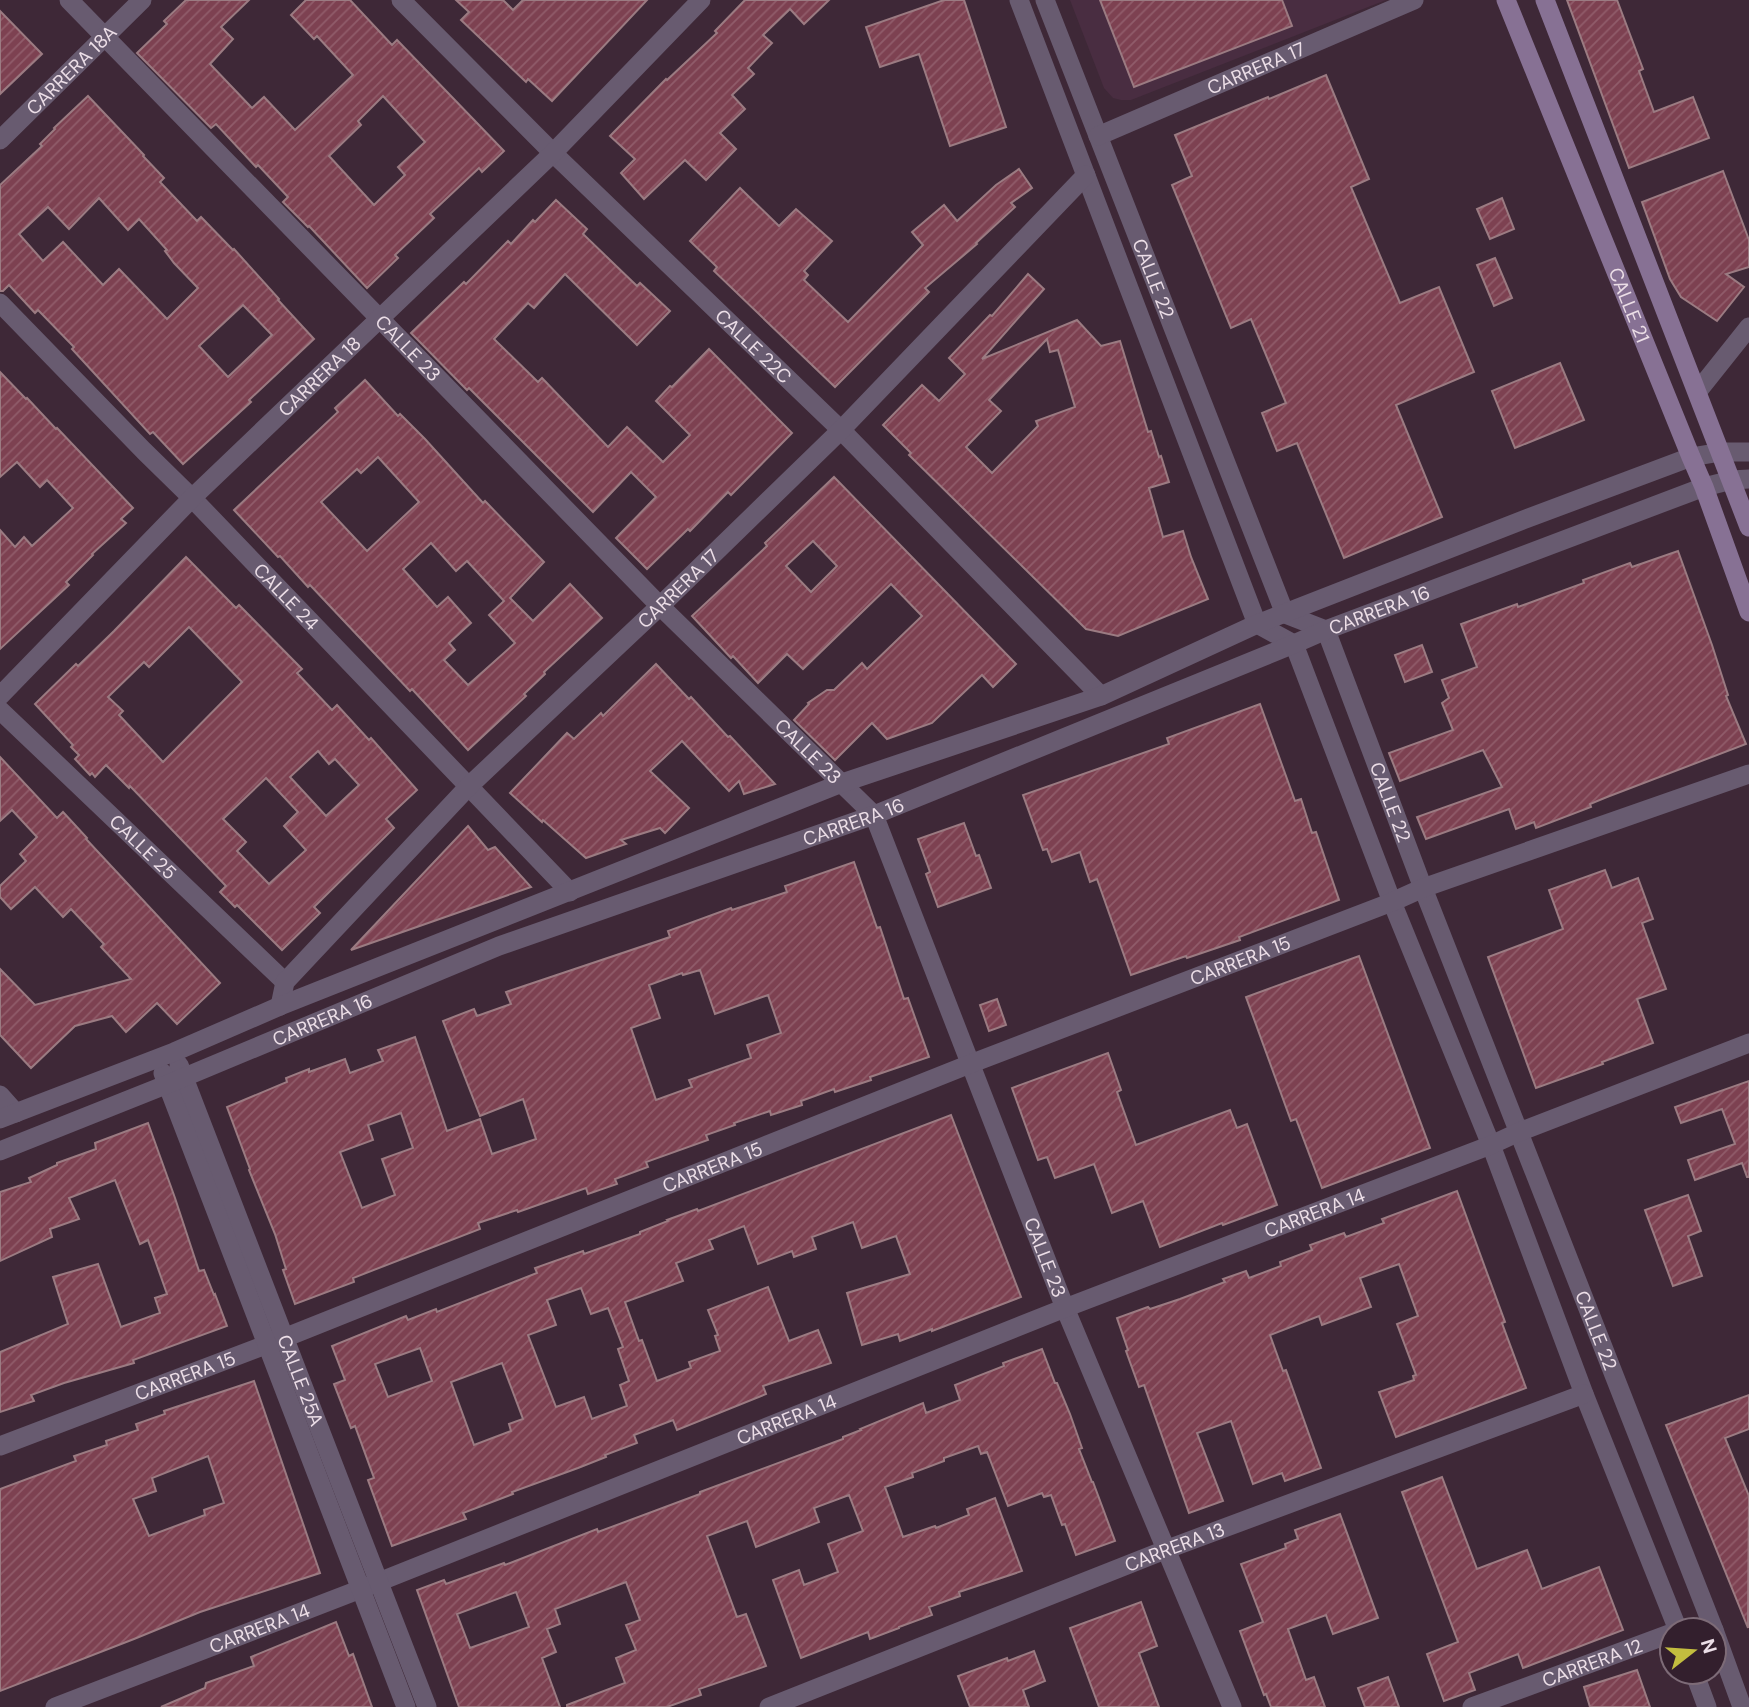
<svg xmlns="http://www.w3.org/2000/svg" width="1749" height="1707" font-family="'DM Sans',sans-serif">
  <style>
    .built { fill: #492d41 }
    .building { fill: url(#building-hatch); stroke: #9b7b82; stroke-width: 2; fill-rule: evenodd }
    .lines { fill: none; stroke-linecap: round; stroke-linejoin: round }
    .minor { stroke: #685b70; stroke-width: 19 }
    .tertiary { stroke: #685b70; stroke-width: 19 }
    .secondary { stroke: #877194; stroke-width: 19 }
    .labels { text-anchor: middle; dominant-baseline: central; stroke-width: 5; stroke-linejoin: round; paint-order: stroke }
    .street-label { font-size: 19px; fill: #ecdee7; stroke: #331f2d }
  </style>
  <defs>
    <pattern id="building-hatch" width="6" height="6" patternUnits="userSpaceOnUse" patternTransform="scale(1.75)"><rect width="6" height="6" fill="#7d4151"/><path d="M-1 1l2-2M0 6l6-6M5 7l2-2" fill="none" stroke="#905c6a"/></pattern>
  </defs>
  <rect width="100%" height="100%" fill="#3e2837"/>
  <polygon class="built" points="1070,0 1386,0 1131,100 1121,100 1113,98 1104,88"/>
  <g class="building">
    <path d="M 186,0 L 249,0 L 221,27 L 233,39 L 210,64 L 252,108 L 264,97 L 295,130 L 353,75 L 317,36 L 314,39 L 291,15 L 306,0 L 350,0 L 392,45 L 397,40 L 504,151 L 482,172 L 479,168 L 430,214 L 434,218 L 395,255 L 398,258 L 367,288 L 309,226 L 308,227 L 283,202 L 288,197 L 258,165 L 256,167 L 216,124 L 211,128 L 137,53 L 167,24 L 164,21 ZM 383,96 L 425,142 L 398,167 L 405,175 L 374,205 L 329,156 L 361,125 L 358,121 Z"/>
    <polygon points="456,0 503,0 513,10 523,0 647,0 552,101 528,79 526,82 461,20 469,12"/>
    <polygon points="745,0 829,0 804,24 790,9 763,35 772,43 748,68 754,74 732,95 745,109 720,133 736,149 706,180 685,160 644,199 621,173 635,159 610,136 666,79 667,80 717,33 715,31"/>
    <polygon points="944,0 964,0 1006,127 950,146 919,54 880,67 866,27"/>
    <polygon points="1100,0 1282,0 1292,26 1134,87"/>
    <polygon points="1567,0 1617,0 1643,69 1639,71 1654,112 1693,97 1709,138 1629,168"/>
    <polygon points="0,11 42,54 0,94"/>
    <polygon points="1326,75 1369,179 1351,187 1400,303 1439,287 1474,372 1396,405 1442,517 1344,558 1297,443 1277,451 1262,413 1286,403 1251,319 1231,328 1172,185 1192,176 1175,135 1268,97 1269,99"/>
    <path d="M 88,96 L 144,155 L 143,156 L 164,178 L 160,182 L 197,221 L 201,217 L 233,250 L 234,249 L 279,299 L 278,300 L 314,339 L 249,400 L 251,402 L 183,464 L 153,432 L 150,434 L 72,349 L 74,347 L 38,310 L 35,313 L 9,285 L 3,291 L 0,291 L 0,185 L 42,146 L 40,144 L 55,129 L 54,128 ZM 99,198 L 128,230 L 139,219 L 167,250 L 165,251 L 174,263 L 198,288 L 167,319 L 119,269 L 103,285 L 63,242 L 43,261 L 19,234 L 48,207 L 69,229 ZM 243,305 L 272,335 L 228,377 L 199,346 Z"/>
    <polygon points="1019,169 1032,188 1011,203 1015,207 976,243 977,244 925,288 929,292 835,387 714,271 717,267 690,241 740,188 779,226 796,209 832,241 804,271 808,275 804,280 848,322 923,245 912,232 944,205 957,221 996,185"/>
    <polygon points="1723,171 1749,240 1749,267 1726,274 1744,287 1717,321 1681,297 1670,279 1642,202"/>
    <polygon points="1502,198 1514,229 1490,239 1477,209"/>
    <polygon points="556,200 587,229 583,234 637,286 640,283 670,311 637,345 565,274 534,308 528,303 494,339 538,382 542,378 608,447 627,427 663,462 690,435 656,401 670,386 672,387 709,349 792,433 731,495 728,492 690,531 688,529 647,569 616,538 656,497 631,472 593,512 469,388 467,390 411,333 464,282 466,284 508,241 511,244 533,220 535,222"/>
    <polygon points="1495,258 1512,298 1494,306 1477,265"/>
    <path d="M 1028,274 L 1044,289 L 982,359 L 1077,320 L 1101,346 L 1120,341 L 1148,432 L 1151,431 L 1159,457 L 1161,456 L 1169,482 L 1149,488 L 1163,537 L 1183,531 L 1191,557 L 1208,599 L 1118,636 L 1086,629 L 909,455 L 911,453 L 883,425 L 922,385 L 939,401 L 965,374 L 949,358 L 990,315 L 992,316 ZM 1047,339 L 1050,352 L 1058,350 L 1075,407 L 1036,421 L 1038,426 L 992,473 L 966,447 L 1001,411 L 989,400 Z"/>
    <polygon points="1560,363 1584,420 1515,448 1492,391"/>
    <polygon points="0,372 26,399 27,398 56,429 57,428 133,508 121,519 126,523 92,554 93,555 66,582 69,585 0,649 0,530 15,547 24,537 32,546 73,508 47,480 40,487 17,462 0,477"/>
    <path d="M 365,380 L 398,416 L 400,414 L 425,439 L 483,503 L 485,501 L 544,562 L 510,598 L 533,621 L 570,584 L 602,618 L 544,672 L 545,674 L 524,694 L 526,696 L 468,750 L 412,689 L 410,691 L 310,585 L 308,587 L 280,556 L 278,557 L 234,510 L 338,412 L 335,408 ZM 378,457 L 419,502 L 367,551 L 321,502 L 357,469 L 361,473 ZM 431,543 L 456,571 L 467,561 L 504,601 L 489,615 L 515,643 L 468,685 L 444,660 L 455,650 L 449,643 L 471,623 L 448,597 L 437,607 L 403,569 Z"/>
    <path d="M 834,477 L 1016,664 L 993,687 L 982,675 L 932,723 L 887,739 L 872,723 L 835,760 L 794,720 L 809,704 L 808,703 L 827,690 L 834,690 L 862,663 L 867,669 L 922,616 L 891,584 L 803,669 L 787,654 L 758,683 L 733,656 L 731,658 L 692,616 L 767,546 L 765,543 ZM 813,541 L 837,566 L 811,592 L 786,566 Z"/>
    <polygon points="1678,551 1712,645 1728,695 1726,696 1746,744 1607,797 1590,804 1591,807 1536,828 1534,822 1516,829 1509,809 1426,839 1417,817 1502,787 1483,750 1400,781 1389,753 1453,730 1442,703 1449,698 1442,680 1477,667 1461,624 1517,604 1518,607 1584,583 1583,580 1630,563 1632,567"/>
    <path d="M 186,557 L 236,608 L 239,605 L 302,669 L 297,673 L 332,710 L 337,705 L 369,740 L 371,738 L 417,790 L 386,819 L 394,828 L 314,907 L 320,913 L 282,950 L 237,905 L 235,907 L 220,892 L 226,886 L 130,786 L 129,788 L 106,765 L 95,777 L 92,773 L 90,775 L 75,759 L 79,755 L 71,747 L 73,745 L 35,704 L 76,664 L 78,666 L 114,631 ZM 189,627 L 242,682 L 163,762 L 119,715 L 123,711 L 108,697 L 144,662 L 149,667 ZM 318,751 L 329,764 L 335,759 L 359,785 L 326,816 L 290,777 ZM 266,778 L 298,812 L 284,826 L 306,850 L 269,884 L 237,851 L 246,842 L 223,819 Z"/>
    <polygon points="1422,645 1432,672 1405,682 1395,655"/>
    <polygon points="656,664 689,699 691,697 728,737 730,736 775,784 744,794 739,781 729,791 682,741 650,771 689,808 665,833 660,828 621,840 626,844 586,858 543,820 542,822 510,793 567,733 574,739 601,713 603,716"/>
    <polygon points="1260,704 1295,801 1301,799 1312,833 1316,832 1339,900 1239,937 1240,940 1187,958 1186,956 1131,975 1097,879 1090,882 1080,852 1052,862 1047,849 1043,850 1023,795 1169,744 1167,738"/>
    <polygon points="0,757 57,818 63,812 87,838 86,839 220,983 177,1024 157,1003 126,1032 112,1016 75,1026 31,1068 0,1035 0,969 35,1005 131,979 101,947 104,944 71,909 63,917 35,887 11,909 0,897 0,886 26,861 20,854 37,837 12,810 0,821"/>
    <polygon points="964,823 976,856 979,855 991,888 938,907 926,874 930,872 918,839"/>
    <polygon points="468,826 488,850 495,847 531,887 351,950"/>
    <path d="M 854,862 L 877,928 L 880,927 L 904,999 L 908,998 L 929,1057 L 870,1077 L 871,1080 L 835,1092 L 834,1089 L 801,1101 L 802,1105 L 771,1115 L 770,1111 L 734,1123 L 735,1125 L 706,1135 L 708,1140 L 646,1162 L 648,1167 L 615,1179 L 617,1184 L 588,1194 L 586,1188 L 518,1212 L 517,1210 L 478,1223 L 480,1229 L 353,1278 L 354,1282 L 295,1304 L 283,1270 L 286,1269 L 275,1234 L 249,1170 L 250,1169 L 227,1107 L 287,1082 L 286,1078 L 309,1069 L 309,1072 L 345,1059 L 350,1073 L 383,1061 L 378,1050 L 415,1037 L 447,1131 L 480,1119 L 492,1154 L 536,1139 L 523,1099 L 480,1116 L 443,1021 L 474,1009 L 477,1016 L 511,1004 L 506,992 L 670,937 L 668,931 L 731,908 L 732,910 L 787,892 L 785,886 ZM 700,970 L 715,1014 L 768,995 L 781,1033 L 747,1045 L 751,1058 L 689,1080 L 692,1087 L 656,1100 L 631,1028 L 660,1018 L 649,985 L 682,973 L 683,975 ZM 401,1113 L 413,1148 L 382,1159 L 395,1195 L 362,1208 L 340,1152 L 373,1140 L 368,1125 Z"/>
    <polygon points="1605,870 1612,888 1638,878 1653,919 1642,923 1666,989 1637,999 1653,1043 1602,1062 1603,1064 1536,1088 1488,957 1563,929 1549,890"/>
    <polygon points="1359,956 1430,1148 1322,1188 1296,1119 1291,1121 1246,997"/>
    <polygon points="997,999 1006,1025 989,1031 980,1005"/>
    <polygon points="1108,1053 1121,1090 1117,1092 1136,1145 1230,1110 1237,1128 1247,1124 1277,1205 1223,1225 1222,1223 1160,1247 1143,1201 1112,1213 1094,1164 1055,1178 1047,1157 1038,1160 1012,1088"/>
    <polygon points="1749,1081 1749,1177 1747,1177 1742,1163 1695,1180 1688,1160 1735,1144 1722,1109 1681,1123 1675,1107"/>
    <path d="M 951,1115 L 1021,1297 L 932,1331 L 932,1329 L 900,1341 L 898,1334 L 862,1345 L 847,1293 L 910,1274 L 896,1236 L 862,1248 L 853,1222 L 812,1237 L 816,1249 L 794,1257 L 792,1251 L 758,1264 L 744,1226 L 709,1240 L 713,1249 L 676,1263 L 683,1281 L 625,1302 L 639,1341 L 642,1340 L 657,1381 L 691,1368 L 689,1362 L 720,1351 L 715,1336 L 718,1335 L 708,1310 L 768,1287 L 789,1341 L 818,1330 L 831,1363 L 763,1386 L 766,1394 L 677,1430 L 673,1420 L 634,1435 L 637,1443 L 605,1455 L 606,1457 L 578,1468 L 512,1492 L 513,1494 L 463,1513 L 466,1519 L 392,1546 L 368,1480 L 374,1478 L 355,1426 L 351,1428 L 334,1384 L 345,1380 L 332,1346 L 406,1316 L 408,1320 L 436,1309 L 437,1312 L 537,1273 L 535,1268 L 583,1251 L 584,1254 L 640,1234 L 640,1232 L 668,1221 L 667,1220 L 697,1209 L 698,1211 ZM 581,1288 L 591,1314 L 608,1308 L 623,1347 L 618,1349 L 629,1381 L 620,1385 L 627,1406 L 592,1419 L 584,1397 L 556,1407 L 528,1335 L 556,1325 L 547,1300 ZM 420,1348 L 432,1381 L 388,1397 L 375,1364 ZM 502,1363 L 523,1419 L 509,1424 L 511,1431 L 474,1445 L 451,1382 Z"/>
    <polygon points="148,1123 175,1198 199,1271 204,1270 214,1295 215,1294 227,1326 133,1360 134,1363 64,1383 31,1395 34,1401 0,1412 0,1352 68,1324 53,1277 98,1264 121,1327 160,1313 155,1298 167,1294 148,1240 140,1244 115,1180 69,1198 79,1219 50,1229 52,1237 0,1261 0,1192 31,1182 29,1178 57,1165 57,1163 96,1149 95,1143"/>
    <polygon points="1457,1191 1505,1322 1502,1323 1526,1388 1396,1437 1379,1392 1414,1380 1413,1376 1416,1375 1397,1324 1418,1316 1399,1264 1360,1278 1371,1307 1322,1325 1319,1316 1270,1335 1283,1371 1286,1370 1321,1468 1285,1481 1282,1473 1253,1484 1231,1421 1197,1433 1223,1501 1189,1513 1144,1385 1139,1387 1126,1351 1128,1350 1117,1318 1148,1307 1150,1309 1180,1299 1225,1282 1223,1279 1246,1271 1249,1278 1281,1266 1280,1262 1312,1250 1310,1245 1344,1233 1346,1237 1384,1223 1382,1219"/>
    <polygon points="1688,1195 1701,1231 1688,1236 1702,1276 1673,1286 1645,1210"/>
    <path d="M 1042,1349 L 1055,1383 L 1057,1383 L 1070,1414 L 1082,1448 L 1079,1449 L 1092,1482 L 1093,1482 L 1115,1541 L 1076,1555 L 1065,1524 L 1062,1525 L 1051,1495 L 1044,1497 L 1042,1493 L 1008,1506 L 987,1452 L 981,1454 L 978,1446 L 944,1458 L 944,1461 L 912,1473 L 913,1477 L 885,1487 L 903,1537 L 935,1526 L 936,1528 L 969,1515 L 967,1509 L 995,1498 L 1022,1571 L 959,1592 L 960,1596 L 929,1607 L 932,1615 L 899,1627 L 899,1628 L 870,1639 L 868,1632 L 801,1658 L 773,1580 L 799,1570 L 804,1585 L 838,1572 L 828,1544 L 863,1531 L 849,1495 L 814,1508 L 819,1522 L 756,1547 L 747,1521 L 707,1536 L 737,1617 L 746,1614 L 766,1666 L 699,1689 L 701,1695 L 667,1707 L 567,1707 L 567,1705 L 625,1683 L 616,1658 L 636,1650 L 626,1625 L 640,1620 L 626,1582 L 555,1609 L 560,1624 L 547,1629 L 556,1652 L 542,1658 L 560,1707 L 459,1707 L 417,1590 L 444,1580 L 446,1584 L 504,1563 L 505,1565 L 597,1529 L 598,1532 L 700,1494 L 700,1492 L 843,1439 L 843,1437 L 861,1430 L 860,1429 L 923,1403 L 926,1413 L 960,1400 L 955,1385 L 1004,1366 L 1003,1363 ZM 516,1592 L 529,1627 L 470,1648 L 457,1614 Z"/>
    <path d="M 254,1381 L 320,1573 L 200,1612 L 134,1639 L 0,1691 L 0,1489 L 76,1461 L 74,1456 L 107,1445 L 106,1441 L 138,1430 L 136,1424 L 165,1414 L 164,1411 ZM 208,1456 L 224,1503 L 204,1510 L 205,1515 L 149,1536 L 133,1499 L 156,1491 L 152,1478 Z"/>
    <polygon points="1749,1395 1749,1429 1725,1438 1749,1496 1748,1628 1666,1425"/>
    <polygon points="1442,1477 1477,1569 1527,1550 1542,1589 1599,1567 1623,1630 1523,1668 1518,1654 1469,1673 1475,1690 1444,1701 1427,1654 1458,1642 1402,1492"/>
    <polygon points="1340,1514 1378,1618 1333,1634 1326,1615 1288,1629 1306,1680 1314,1677 1325,1707 1271,1707 1266,1694 1264,1695 1240,1631 1263,1622 1241,1564 1286,1548 1285,1544 1298,1539 1295,1530"/>
    <polygon points="1141,1602 1157,1646 1139,1653 1159,1707 1099,1707 1070,1628"/>
    <polygon points="336,1622 349,1656 353,1654 372,1707 161,1707 205,1688 206,1683 254,1666 251,1657"/>
    <polygon points="1034,1651 1045,1681 1023,1690 1029,1707 970,1707 958,1676 1007,1658 1008,1661"/>
    <polygon points="1637,1670 1650,1707 1590,1707 1584,1687"/>
    <polygon points="1388,1677 1399,1707 1365,1707 1358,1688"/>
  </g>
  <g class="lines">
    <g class="minor">
      <path id="s1" d="M 69,0 L 660,606 L 874,815 L 1065,1308 L 1232,1707"/>
      <path id="s2" d="M 401,0 L 553,153 L 841,430 L 1101,696"/>
      <polyline points="1019,0 1257,624 1294,644 1392,902 1491,1145 1584,1394 1678,1630"/>
      <path id="s3" d="M 1045,0 L 1285,614 L 1326,630 L 1423,888 L 1714,1630"/>
      <path id="s4" d="M 1098,136 L 1414,0"/>
      <path id="s5" d="M 0,140 L 142,0"/>
      <path id="s6" d="M 0,303 L 144,451 L 192,498 L 570,892"/>
      <polyline points="1698,391 1749,327"/>
      <path id="s7" d="M 0,696 L 192,498 L 553,153 L 701,0"/>
      <path id="s8" d="M 0,710 L 285,982"/>
      <path id="s9" d="M 280,1006 L 285,982 L 469,786 L 660,606 L 841,430 L 1086,175"/>
      <polyline points="0,1095 16,1113"/>
      <path id="s10" d="M 0,1446 L 284,1338 L 970,1064 L 1392,902 L 1423,888 L 1749,774"/>
      <polyline points="1714,1630 1742,1707"/>
      <polyline points="1694,1672 1707,1707"/>
      <path id="s11" d="M 55,1707 L 361,1589 L 1065,1308 L 1491,1145 L 1519,1132 L 1749,1043"/>
      <path id="s12" d="M 769,1707 L 1165,1550 L 1584,1394"/>
      <path id="s13" d="M 1472,1707 L 1672,1633"/>
    </g>
    <g class="tertiary">
      <path id="s14" d="M 179,1065 L 427,1707"/>
      <polyline points="163,1073 406,1707"/>
      <polyline points="0,1119 174,1052 280,1006 842,783 1101,696 1257,624 1523,520 1691,457 1721,452 1749,452"/>
      <path id="s15" d="M 0,1151 L 168,1084 L 499,946 L 874,815 L 1294,644 L 1326,630 L 1704,487 L 1732,480 L 1749,479"/>
    </g>
    <g class="secondary">
      <path id="s16" d="M 1506,0 L 1691,457 L 1704,487 L 1749,612"/>
      <polyline points="1545,0 1749,527"/>
    </g>
  </g>
  <g class="labels">
    <g class="street-label">
      <text stroke="none"><textPath href="#s4" startOffset="172">CARRERA 17</textPath></text>
      <text stroke="none"><textPath href="#s5" startOffset="100">CARRERA 18A</textPath></text>
      <text stroke="none"><textPath href="#s3" startOffset="299">CALLE 22</textPath></text>
      <text stroke="none"><textPath href="#s16" startOffset="329">CALLE 21</textPath></text>
      <text stroke="none"><textPath href="#s2" startOffset="494">CALLE 22C</textPath></text>
      <text stroke="none"><textPath href="#s1" startOffset="486">CALLE 23</textPath></text>
      <text stroke="none"><textPath href="#s7" startOffset="452">CARRERA 18</textPath></text>
      <text stroke="none"><textPath href="#s9" startOffset="581">CARRERA 17</textPath></text>
      <text stroke="none"><textPath href="#s6" startOffset="410">CALLE 24</textPath></text>
      <text stroke="none"><textPath href="#s15" startOffset="1482">CARRERA 16</textPath></text>
      <text stroke="none"><textPath href="#s1" startOffset="1054">CALLE 23</textPath></text>
      <text stroke="none"><textPath href="#s3" startOffset="887">CALLE 22</textPath></text>
      <text stroke="none"><textPath href="#s15" startOffset="915">CARRERA 16</textPath></text>
      <text stroke="none"><textPath href="#s8" startOffset="198">CALLE 25</textPath></text>
      <text stroke="none"><textPath href="#s10" startOffset="1332">CARRERA 15</textPath></text>
      <text stroke="none"><textPath href="#s15" startOffset="348">CARRERA 16</textPath></text>
      <text stroke="none"><textPath href="#s10" startOffset="765">CARRERA 15</textPath></text>
      <text stroke="none"><textPath href="#s11" startOffset="1353">CARRERA 14</textPath></text>
      <text stroke="none"><textPath href="#s1" startOffset="1620">CALLE 23</textPath></text>
      <text stroke="none"><textPath href="#s3" startOffset="1454">CALLE 22</textPath></text>
      <text stroke="none"><textPath href="#s10" startOffset="198">CARRERA 15</textPath></text>
      <text stroke="none"><textPath href="#s14" startOffset="338">CALLE 25A</textPath></text>
      <text stroke="none"><textPath href="#s11" startOffset="786">CARRERA 14</textPath></text>
      <text stroke="none"><textPath href="#s12" startOffset="436">CARRERA 13</textPath></text>
      <text stroke="none"><textPath href="#s11" startOffset="219">CARRERA 14</textPath></text>
      <text stroke="none"><textPath href="#s13" startOffset="128">CARRERA 12</textPath></text>
    </g>
  </g>
  <g transform="translate(1693 1651) rotate(73)"><circle r="33" fill="#331f2d" stroke="#7d6b77" stroke-width="2"/>
  <path d="M0-5L12 26L0 18L-12 26Z" fill="#c3bd3f"/>
  <text y="-10" font-size="19" font-weight="bold" text-anchor="middle" fill="#ecdee7">N</text>
  </g>
</svg>
